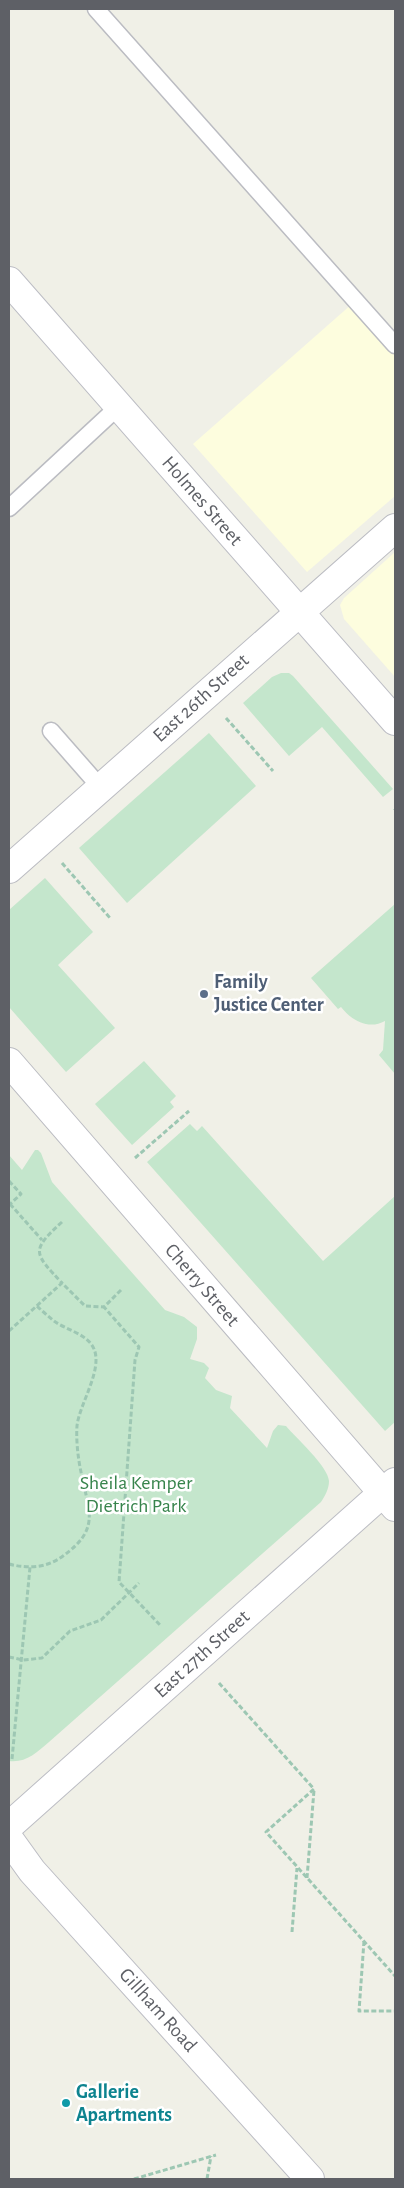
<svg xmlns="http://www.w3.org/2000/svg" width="404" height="2188" font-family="'Alegreya Sans',sans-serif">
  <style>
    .commercial { fill: #fdfdde }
    .green { fill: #c4e6cc }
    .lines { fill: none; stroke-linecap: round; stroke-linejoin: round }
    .lane-casing { stroke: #bbbcc2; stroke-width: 19 }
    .street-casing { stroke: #bbbcc2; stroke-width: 30 }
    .secondary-casing { stroke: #bcbdc4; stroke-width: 30 }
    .path { stroke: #9dc7b3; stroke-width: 3; stroke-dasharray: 5 2.5; stroke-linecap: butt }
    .lane { stroke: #fff; stroke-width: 16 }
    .street { stroke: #fff; stroke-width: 28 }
    .secondary { stroke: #fff; stroke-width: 28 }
    .service-dot { fill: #5c6f8a; stroke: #fff; stroke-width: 2 }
    .culture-dot { fill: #0f9aa8; stroke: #fff; stroke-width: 2 }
    .labels { text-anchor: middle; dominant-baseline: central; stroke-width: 5; stroke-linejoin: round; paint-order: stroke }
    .street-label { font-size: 20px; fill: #5e6066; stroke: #fff }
    .service-label { font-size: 20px; font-weight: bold; fill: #4e5e75; stroke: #fff; text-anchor: start }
    .park-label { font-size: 20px; fill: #37844c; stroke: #fff }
    .culture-label { font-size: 20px; font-weight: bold; fill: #0d838f; stroke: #fff; text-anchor: start }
  </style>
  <rect width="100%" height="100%" fill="#f0f0e7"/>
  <g class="commercial">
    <polygon points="361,296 395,333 395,496 307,572 193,444"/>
    <polygon points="395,552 395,677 344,619 340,605 344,598"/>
  </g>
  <g class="green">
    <polygon points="281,673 289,673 293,676 393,789 383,797 322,727 289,756 243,703 272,677"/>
    <polygon points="209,733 256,786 127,903 79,848"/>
    <polygon points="45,878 93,932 58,965 115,1028 66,1072 9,1007 9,910"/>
    <path d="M 395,904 L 395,1074 L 379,1055 L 383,1050 L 385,1021 C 369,1030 352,1021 341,1007 L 338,1009 L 311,978 Z"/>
    <polygon points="144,1061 176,1096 170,1102 174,1107 132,1145 95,1104"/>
    <polygon points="190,1124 197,1131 202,1126 323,1261 395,1196 395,1422 385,1431 147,1162"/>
    <path d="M 35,1150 L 38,1150 L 41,1153 L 52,1182 L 165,1310 L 184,1317 L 197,1327 L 197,1339 L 190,1359 L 204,1363 L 209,1368 L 205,1378 L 216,1390 L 232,1396 L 230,1408 L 267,1448 L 273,1431 L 278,1425 L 286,1426 C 296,1438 328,1466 329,1481 C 329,1489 325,1496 321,1502 L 49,1742 C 36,1753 26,1763 9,1761 L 9,1155 L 22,1170 Z"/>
  </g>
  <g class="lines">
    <g class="lane-casing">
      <g id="lane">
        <polyline points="96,9 395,345"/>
        <polyline points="9,508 119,406"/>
        <polyline points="51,731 101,788"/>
      </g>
    </g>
    <g class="street-casing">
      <g id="street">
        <polyline points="9,869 395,528"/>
        <polyline points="9,1062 395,1507"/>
      </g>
    </g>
    <g class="secondary-casing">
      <g id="secondary">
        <polyline points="9,281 395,721"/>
        <polyline points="9,1826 395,1482"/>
        <polyline points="9,1839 32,1871 310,2179"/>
      </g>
    </g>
    <g class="path">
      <polyline points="226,718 273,771"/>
      <polyline points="395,810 395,809"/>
      <polyline points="62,863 110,918"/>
      <polyline points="135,1158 189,1111"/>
      <polyline points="9,1181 21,1194 9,1205"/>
      <polyline points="10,1204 42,1240"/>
      <path d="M 62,1222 C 30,1251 34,1253 62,1283"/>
      <polyline points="121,1290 104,1307 139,1347 135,1360 119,1582 160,1625"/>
      <polyline points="9,1331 62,1283 85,1306 104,1307"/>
      <path d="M 9,1564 C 28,1569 47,1568 63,1556 C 102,1528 88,1510 81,1472 C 78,1458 76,1440 77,1426 C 79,1405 103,1370 94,1349 C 88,1334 66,1330 54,1321 C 48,1316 42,1311 37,1306"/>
      <polyline points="9,1657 23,1660 42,1658 70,1631 101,1620 139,1583"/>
      <polyline points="219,1683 314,1789 266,1832 395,1976"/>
      <polyline points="12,1759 30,1567"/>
      <polyline points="307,1878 314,1790"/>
      <polyline points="292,1932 297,1868"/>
      <polyline points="364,1941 359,2011 395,2011"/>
      <polyline points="134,2179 216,2155"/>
      <polyline points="207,2179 211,2156"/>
    </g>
    <use href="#lane" class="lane"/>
    <use href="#street" class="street"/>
    <use href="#secondary" class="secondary"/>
  </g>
  <circle class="service-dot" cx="204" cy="994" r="5"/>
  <circle class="culture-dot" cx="66" cy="2103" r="5"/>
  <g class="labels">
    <g class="street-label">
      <text transform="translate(202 501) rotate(49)">Holmes Street</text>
      <text transform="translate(201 698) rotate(-42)">East 26th Street</text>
      <text transform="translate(202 1285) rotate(49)">Cherry Street</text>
      <text transform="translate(202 1654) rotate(-42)">East 27th Street</text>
      <text transform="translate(158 2010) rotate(48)">Gillham Road</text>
    </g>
    <g class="service-label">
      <text x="214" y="982">Family<tspan x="214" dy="23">Justice Center</tspan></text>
    </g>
    <g class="park-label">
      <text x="136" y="1483">Sheila Kemper<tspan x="136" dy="23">Dietrich Park</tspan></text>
    </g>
    <g class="culture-label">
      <text x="76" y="2092">Gallerie<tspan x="76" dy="23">Apartments</tspan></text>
    </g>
  </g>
  <rect width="404" height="2188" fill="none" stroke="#5e6066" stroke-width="20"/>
</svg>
